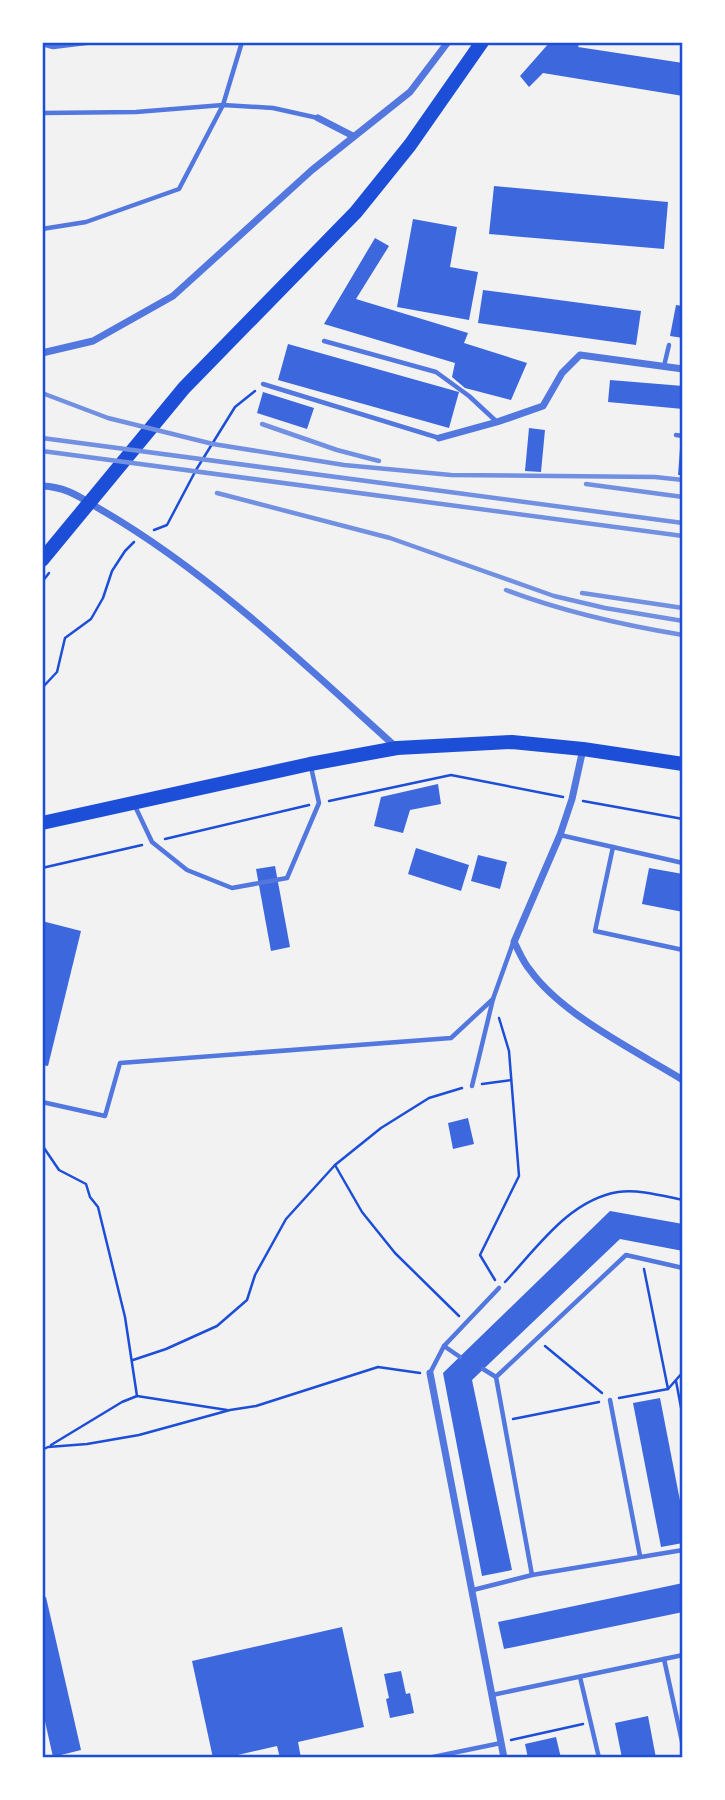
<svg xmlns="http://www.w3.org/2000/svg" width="725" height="1800" font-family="'Noto Sans',sans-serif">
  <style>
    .building { fill: #3d67dc }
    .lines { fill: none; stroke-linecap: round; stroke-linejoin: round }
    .path { stroke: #1d4ed8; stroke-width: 2.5 }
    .service { stroke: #5277de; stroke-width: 4.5 }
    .minor { stroke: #5277de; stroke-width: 7 }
    .primary { stroke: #1d4ed8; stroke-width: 14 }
    .rail { stroke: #7290e2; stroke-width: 4.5 }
    .neatline { fill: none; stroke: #1d4ed8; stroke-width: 2.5 }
  </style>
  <rect width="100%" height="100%" fill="#f2f2f2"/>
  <g class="building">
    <polygon points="550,42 580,42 578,47 683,63 683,96 543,73 529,87 520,76"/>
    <polygon points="494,186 668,202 664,249 489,234"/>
    <polygon points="413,219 457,227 450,267 478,272 469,320 397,307"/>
    <polygon points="375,238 389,246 356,299 468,333 464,343 527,363 511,400 465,388 452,377 455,363 324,324"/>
    <polygon points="483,290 641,311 636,345 478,323"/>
    <polygon points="676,305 683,306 683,338 670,336"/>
    <polygon points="288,344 459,392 449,428 278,380"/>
    <polygon points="610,380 683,386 683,409 608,402"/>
    <polygon points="263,392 314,408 307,429 257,413"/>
    <polygon points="529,428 545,430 541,472 525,471"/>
    <polygon points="680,448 683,448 683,475 678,475"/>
    <polygon points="438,784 441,804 410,810 403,833 374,826 381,797"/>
    <polygon points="416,848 469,865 461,891 408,874"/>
    <polygon points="478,855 507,862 500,889 471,881"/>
    <polygon points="275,866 290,947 271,951 256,869"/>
    <polygon points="649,868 683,874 683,912 642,904"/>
    <polygon points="42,921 81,931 48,1066 42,1065"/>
    <polygon points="468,1118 474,1144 453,1149 448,1123"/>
    <polygon points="610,1211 683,1224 683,1251 620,1239 472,1380 512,1570 482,1576 443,1373"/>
    <polygon points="660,1398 683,1516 683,1543 661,1547 633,1403"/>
    <polygon points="683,1583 683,1612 504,1649 498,1622"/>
    <polygon points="46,1597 81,1750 53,1757 42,1708 42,1598"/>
    <polygon points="342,1627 364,1727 298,1742 301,1758 280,1758 277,1746 225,1758 213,1758 192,1661"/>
    <polygon points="401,1671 406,1694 410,1693 414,1713 390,1718 386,1699 389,1698 384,1674"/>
    <polygon points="648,1716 656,1758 622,1758 615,1723"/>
    <polygon points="556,1737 561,1758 528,1758 525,1744"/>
  </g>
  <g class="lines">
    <g class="path">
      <polyline points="154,530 167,525 196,470 235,407 255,391"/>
      <polyline points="42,582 49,573"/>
      <polyline points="42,688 57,672 65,638 91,619 103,598 112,571 125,551 134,542"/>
      <polyline points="329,801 451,775 563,797"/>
      <polyline points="583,801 683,819"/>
      <polyline points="165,839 309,805"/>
      <polyline points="42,868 142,845"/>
      <polyline points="482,1084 511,1080"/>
      <polyline points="42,1145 59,1170 86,1184 90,1197 98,1207 125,1317 137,1396"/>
      <polyline points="335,1165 362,1212 395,1253 459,1316"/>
      <polyline points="644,1269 668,1389"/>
      <polyline points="495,1280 480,1255 519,1176 509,1051 499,1018"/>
      <path d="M 505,1282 C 537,1248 569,1200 618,1192 C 639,1189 663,1196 683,1200"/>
      <polyline points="545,1346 602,1393"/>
      <polyline points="133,1360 166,1349 217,1326 247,1300 255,1275 286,1219 335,1165 381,1128 429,1098 462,1088"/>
      <polyline points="676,1381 683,1418"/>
      <polyline points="619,1398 668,1389 683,1372"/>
      <polyline points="513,1419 599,1402"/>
      <polyline points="51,1445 122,1402 137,1396 227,1410"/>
      <polyline points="42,1450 48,1447 87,1444 139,1435 230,1410 256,1406 378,1367 420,1373"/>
      <polyline points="511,1740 583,1724"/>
    </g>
    <g class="service">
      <polyline points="42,44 53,47 94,42"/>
      <polyline points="42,113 136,112 223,105 273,108 318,118"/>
      <polyline points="42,229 86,222 179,189 223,105 242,42"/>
      <polyline points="324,341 436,372 469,396 497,422"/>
      <polyline points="664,366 669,345"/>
      <polyline points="263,384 439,438"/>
      <polyline points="676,435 683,436"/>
      <polyline points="134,804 152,842 187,870 232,888 287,878 319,803 311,767"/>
      <polyline points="560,835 683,863"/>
      <polyline points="613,847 595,931 683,950"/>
      <polyline points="472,1086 493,999 513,943"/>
      <polyline points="42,1102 105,1116 120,1063 451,1038 493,999"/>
      <polyline points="444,1346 499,1288"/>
      <polyline points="483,1369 496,1377"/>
      <polyline points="430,1373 444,1346 460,1357"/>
      <polyline points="610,1400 640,1556"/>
      <polyline points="532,1575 496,1377 626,1255 683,1268"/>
      <polyline points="473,1590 532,1575 683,1550"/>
      <polyline points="664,1659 683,1746"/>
      <polyline points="580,1677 599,1758"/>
      <polyline points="492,1695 683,1655"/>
      <polyline points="428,1758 501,1743"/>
    </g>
    <g class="minor">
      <polyline points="318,118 353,136"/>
      <polyline points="42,353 93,341 173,296 312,170 410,92 448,42"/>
      <polyline points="439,438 497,422 543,406 562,373 580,355 683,369"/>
      <path d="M 42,486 C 69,487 82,499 105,512 C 212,575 304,664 396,747"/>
      <path d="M 583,749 L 572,799 L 560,835 L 514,942 C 519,951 523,962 530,970 C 562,1015 636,1051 683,1080"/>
      <polyline points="430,1373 504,1758"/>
    </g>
    <g class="primary">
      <polyline points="42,560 184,388 356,212 410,145 482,42"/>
      <polyline points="42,823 310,764 397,748 512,742 583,749 683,764"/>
    </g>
    <g class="rail">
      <polyline points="42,393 108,418 213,444 344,465 451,475 655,477 683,480"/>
      <polyline points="262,424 337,450 379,461"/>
      <polyline points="42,438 683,523"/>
      <polyline points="42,451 683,536"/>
      <polyline points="586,484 683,497"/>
      <polyline points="217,493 390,538 554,596 605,608 683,621"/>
      <path d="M 506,590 C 564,612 622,625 683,635"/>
      <polyline points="582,593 683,608"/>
    </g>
  </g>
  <rect width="725" height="1800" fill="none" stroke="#ffffff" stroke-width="88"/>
  <rect x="44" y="44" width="637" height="1712" class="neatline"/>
</svg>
